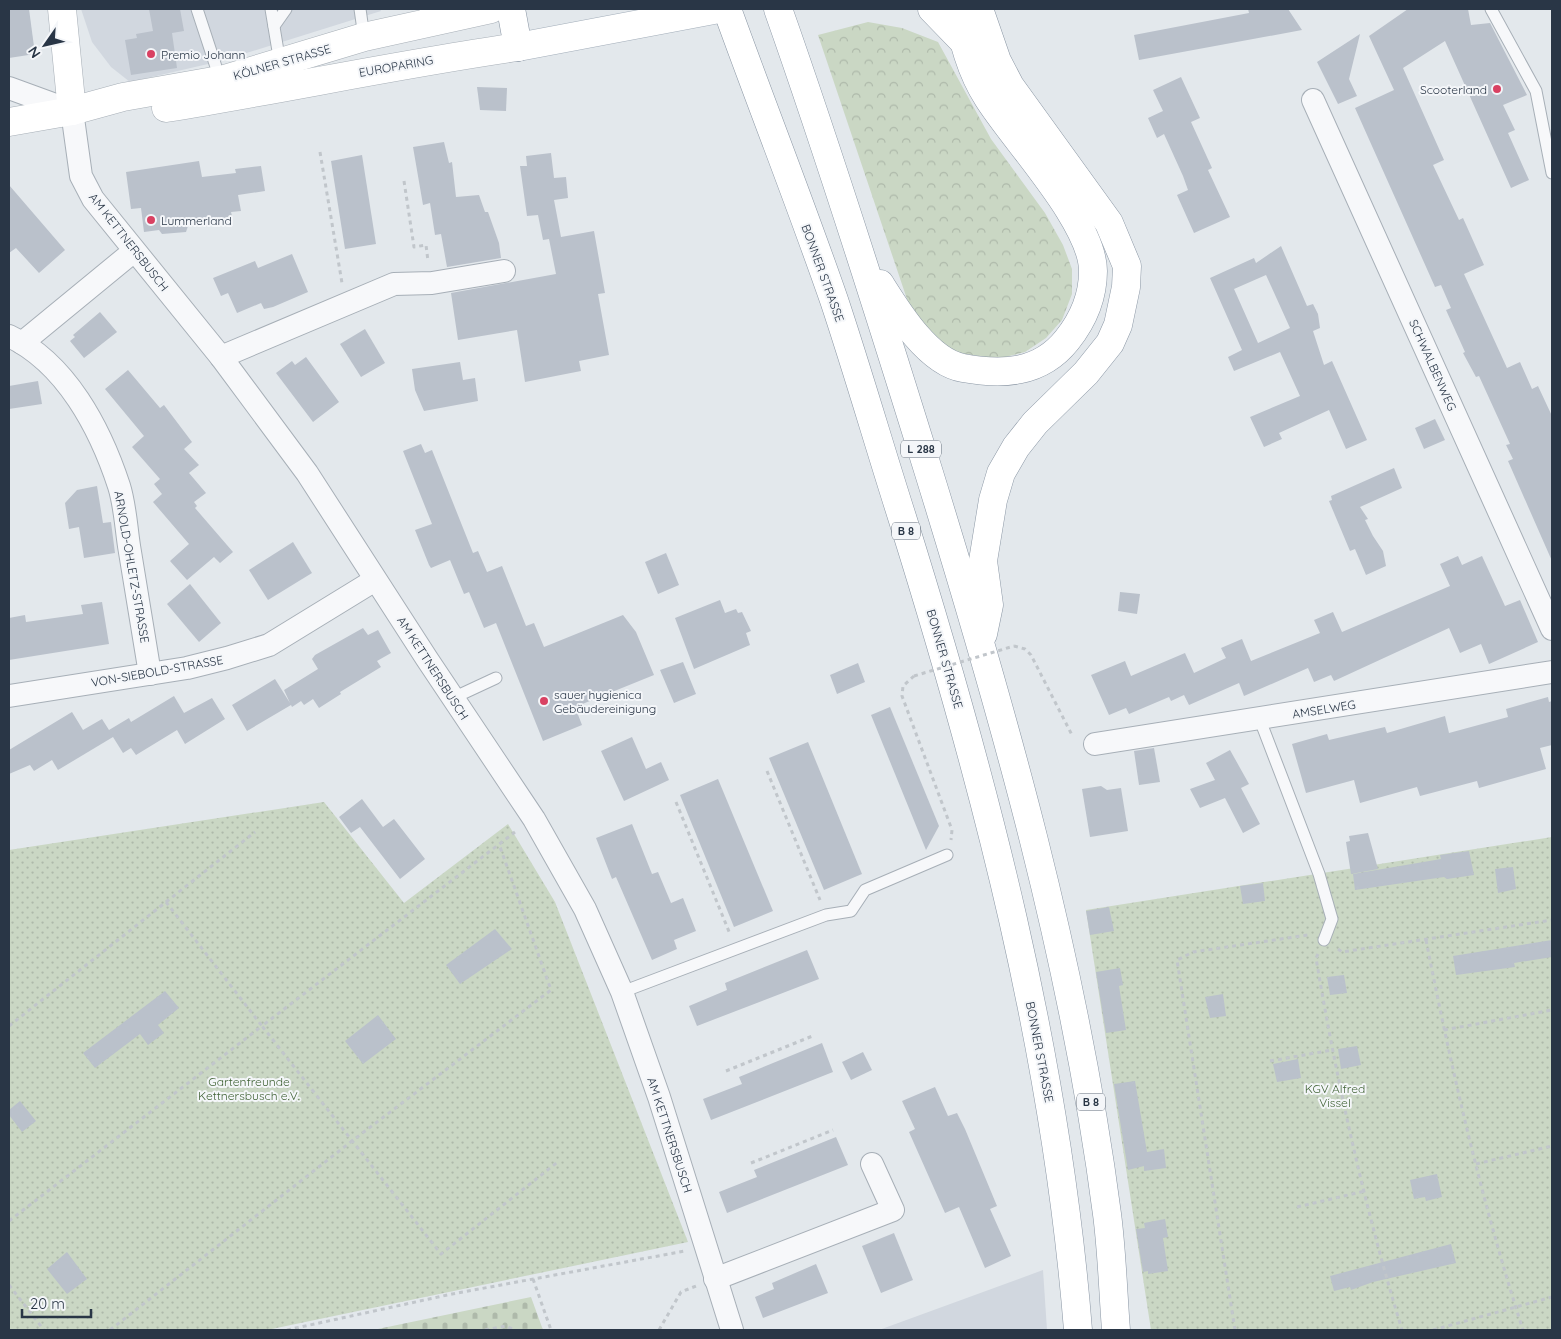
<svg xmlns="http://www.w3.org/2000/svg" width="1561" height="1339" font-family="Quicksand,sans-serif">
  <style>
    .built { fill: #d1d7df }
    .forest { fill: url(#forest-crowns) }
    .cemetery { fill: url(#cemetery-stones) }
    .garden { fill: url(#garden-dots) }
    .building { fill: #bac1cb; fill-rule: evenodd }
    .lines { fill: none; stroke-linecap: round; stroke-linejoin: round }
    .lane-casing { stroke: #a7afb7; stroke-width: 13 }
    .street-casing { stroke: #a7afb7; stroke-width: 24 }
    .secondary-casing { stroke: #a7afb7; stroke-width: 29 }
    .primary-casing { stroke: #a2adb9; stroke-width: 29 }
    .highway-casing { stroke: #8a96a4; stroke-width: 29 }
    .path { stroke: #c1c6cb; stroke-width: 3; stroke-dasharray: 4 4; stroke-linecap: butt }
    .lane { stroke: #f7f8fa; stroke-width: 11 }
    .street { stroke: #f7f8fa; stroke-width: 22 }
    .secondary { stroke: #fff; stroke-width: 28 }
    .primary { stroke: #fff; stroke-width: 28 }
    .highway { stroke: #fff; stroke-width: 28 }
    .path-bridge { stroke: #c1c6cb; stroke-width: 3; stroke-dasharray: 4 4; stroke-linecap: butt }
    .poi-dot { fill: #d94162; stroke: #f4f6f9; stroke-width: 2 }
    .labels { text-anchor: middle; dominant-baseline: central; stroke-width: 4; stroke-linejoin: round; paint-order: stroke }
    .shield { fill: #f4f6f9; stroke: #66707c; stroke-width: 1 }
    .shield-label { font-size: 11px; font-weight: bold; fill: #293646 }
    .poi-label { font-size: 12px; fill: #293646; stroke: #f4f6f9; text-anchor: start }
    .street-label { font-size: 12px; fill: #293646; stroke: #f4f6f9 }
    .park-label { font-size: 12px; fill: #416336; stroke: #f4f6f9 }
  </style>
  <defs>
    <pattern id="forest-crowns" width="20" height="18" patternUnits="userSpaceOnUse" patternTransform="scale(1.25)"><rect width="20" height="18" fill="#cad7c4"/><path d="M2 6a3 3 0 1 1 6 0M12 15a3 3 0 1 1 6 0" fill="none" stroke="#aeb9aa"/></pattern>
    <pattern id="cemetery-stones" width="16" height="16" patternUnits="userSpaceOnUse" patternTransform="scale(1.25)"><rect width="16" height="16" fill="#cad7c4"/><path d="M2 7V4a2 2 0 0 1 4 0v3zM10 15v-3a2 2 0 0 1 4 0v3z" fill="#aeb9aa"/></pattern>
    <pattern id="garden-dots" width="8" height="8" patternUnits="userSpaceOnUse" patternTransform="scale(1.25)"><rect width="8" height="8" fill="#cad7c4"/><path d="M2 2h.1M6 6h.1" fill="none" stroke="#aeb9aa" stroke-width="1.8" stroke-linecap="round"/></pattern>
  </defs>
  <rect width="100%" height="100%" fill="#e3e8ec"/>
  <g class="built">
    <polygon points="81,9 380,9 381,11 221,61 130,82 111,67 92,42"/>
    <polygon points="1043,1270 1047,1330 879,1330"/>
  </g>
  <polygon class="forest" points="868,22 902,28 938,42 991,139 1045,213 1063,245 1072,269 1072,294 1062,320 1046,338 1025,352 998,359 953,352 913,317 818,35"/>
  <polygon class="cemetery" points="531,1297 543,1330 373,1330"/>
  <g class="garden">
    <polygon points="324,802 404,903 508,824 555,902 688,1242 267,1330 9,1330 9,850"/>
    <polygon points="1552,837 1552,1330 1151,1330 1086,910"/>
  </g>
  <g class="building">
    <polygon points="9,9 29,9 35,54 9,58"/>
    <polygon points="149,9 180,9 184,31 172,33 177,68 131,75 125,40 137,38 136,34 153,31"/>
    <polygon points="1248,9 1288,9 1302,30 1139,60 1134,35 1249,13"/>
    <polygon points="1408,9 1468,9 1471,25 1490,23 1527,95 1503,105 1515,130 1508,133 1529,180 1511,188 1445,41 1403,68 1444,160 1433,165 1459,220 1463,218 1484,265 1464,274 1507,368 1520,362 1532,389 1538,386 1552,416 1552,561 1508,461 1513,459 1506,445 1510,444 1479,376 1476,377 1463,353 1465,352 1446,310 1451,308 1441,285 1435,287 1355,108 1394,90 1369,36"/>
    <polygon points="1360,34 1349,79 1357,96 1338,104 1317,62"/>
    <polygon points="1181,77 1200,118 1191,122 1212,168 1208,170 1230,217 1194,233 1177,195 1188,190 1183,176 1164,134 1157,138 1148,118 1163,111 1153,90"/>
    <polygon points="477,87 507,88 506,111 480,110"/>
    <polygon points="444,142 449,163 452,162 456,197 479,195 485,212 488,212 499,243 501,258 447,267 441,234 435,235 430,203 423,205 413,147"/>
    <polygon points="551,153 554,178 566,177 568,198 554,200 561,237 594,231 605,293 598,294 609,355 579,361 581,371 525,382 517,330 458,340 451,293 556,274 549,239 543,240 538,215 527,216 520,166 527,166 526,156"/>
    <polygon points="362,155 376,244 345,249 331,161"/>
    <polygon points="199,161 202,177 236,173 235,169 261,166 265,191 238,195 241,211 231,212 232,216 188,226 186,232 162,234 159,230 144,232 141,208 131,209 126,172"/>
    <polygon points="9,185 65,250 39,273 16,248 9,253"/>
    <path d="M 1281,246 L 1307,306 L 1313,304 L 1318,314 L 1320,328 L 1313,331 L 1324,365 L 1332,361 L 1367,440 L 1346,449 L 1329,410 L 1279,433 L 1282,439 L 1264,447 L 1250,417 L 1300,396 L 1280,352 L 1234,371 L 1228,357 L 1242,350 L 1210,278 L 1254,258 L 1256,263 ZM 1266,275 L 1290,328 L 1258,343 L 1234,289 Z"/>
    <polygon points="292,254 308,292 273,307 264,309 261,303 237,313 228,293 221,296 213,278 255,261 258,268"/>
    <polygon points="100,312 117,332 84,358 70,341 75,337 73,335"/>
    <polygon points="365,329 385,363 361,377 340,344"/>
    <polygon points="306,357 339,402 313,422 276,373 292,361 295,365"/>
    <polygon points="460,362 463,380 475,378 478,401 424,411 415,390 412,369"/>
    <polygon points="128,370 160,408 164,405 192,442 184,449 199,465 189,473 206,493 194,502 197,506 195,508 233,552 220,563 214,557 187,580 170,561 189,544 153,502 162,494 154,484 160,479 132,447 144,436 105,389"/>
    <polygon points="38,381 42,404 9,409 9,386"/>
    <polygon points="1435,419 1445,440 1424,449 1415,428"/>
    <polygon points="421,444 425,453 432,450 473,553 478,551 487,572 502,566 526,626 534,623 544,647 623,615 636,632 654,675 575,707 582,725 543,741 496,623 484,628 469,592 464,594 450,560 431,568 429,565 415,530 432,524 403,451"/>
    <polygon points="1394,468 1402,488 1360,507 1368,519 1365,520 1373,536 1383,551 1386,566 1366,575 1355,549 1350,551 1329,501 1332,500 1331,496"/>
    <polygon points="97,486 103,523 111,522 115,553 84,558 79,527 69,529 65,503 77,490"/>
    <polygon points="293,542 312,573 268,600 249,570"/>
    <polygon points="666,553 679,585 658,594 645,562"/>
    <polygon points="1458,556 1462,565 1482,556 1505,606 1520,600 1538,642 1489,664 1481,644 1460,653 1449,628 1334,681 1331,675 1314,682 1308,668 1244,696 1239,683 1189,705 1184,695 1171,701 1169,697 1129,714 1126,708 1109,715 1091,675 1125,661 1131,676 1185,653 1194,673 1226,658 1221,648 1242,639 1251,661 1320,633 1314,620 1333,612 1342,632 1450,586 1440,564"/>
    <polygon points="190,584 221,623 199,642 167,604"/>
    <polygon points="1120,592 1140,594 1137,614 1118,611"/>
    <polygon points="720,600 725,613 736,609 738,613 742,612 751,631 746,633 750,645 694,669 675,618"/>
    <polygon points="102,602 109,644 9,660 9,618 25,615 26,622 83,614 81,605"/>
    <polygon points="363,628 368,635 378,630 391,653 377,661 381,667 340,692 341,694 319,708 313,699 304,705 301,701 292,707 291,705 247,731 232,705 275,679 290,703 284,690 318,669 312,659 315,655"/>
    <polygon points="683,662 696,694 674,703 660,670"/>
    <polygon points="858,663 865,682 837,694 830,675"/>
    <polygon points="174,696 184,713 212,698 225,719 185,744 177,730 136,755 131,748 123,753 113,737 58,770 52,760 34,771 30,765 9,774 9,750 72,712 83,730 102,719 109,730 129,718 131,722"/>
    <polygon points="1548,697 1549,702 1552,701 1552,745 1540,748 1546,769 1479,788 1477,781 1420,796 1417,787 1360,803 1354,780 1306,793 1292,744 1327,734 1329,740 1385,727 1387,733 1445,716 1449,733 1508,717 1506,709"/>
    <polygon points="890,707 939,826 926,850 871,715"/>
    <polygon points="632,737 646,769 661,762 669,780 624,801 601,751"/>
    <polygon points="808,742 862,874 824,890 769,758"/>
    <polygon points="1154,748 1160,782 1139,785 1134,751"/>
    <polygon points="1230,750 1249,784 1241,788 1260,824 1243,833 1225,798 1200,808 1190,789 1215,780 1206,763"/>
    <polygon points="718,779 773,911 734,927 680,795"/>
    <polygon points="1101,786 1107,790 1121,788 1128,831 1090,837 1082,789"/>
    <polygon points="362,799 383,827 394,819 425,859 400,879 360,827 351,833 339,817"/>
    <polygon points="632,824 652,874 658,872 671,903 683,898 696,931 674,940 677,949 652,960 616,877 612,879 596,838"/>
    <polygon points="1368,833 1378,869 1351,874 1346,842 1350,841 1349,836"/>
    <polygon points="1469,851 1474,875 1447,879 1444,877 1355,890 1353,874 1441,859 1440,855"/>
    <polygon points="1513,867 1516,889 1498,893 1495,869"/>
    <polygon points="1263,883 1265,901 1243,904 1240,886"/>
    <polygon points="1109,907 1114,931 1090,935 1086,911"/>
    <polygon points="495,929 512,949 460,984 446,965"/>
    <polygon points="1552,940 1552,957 1514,963 1515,967 1456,975 1453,956"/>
    <polygon points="807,950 819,979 697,1026 689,1006 727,990 725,983"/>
    <polygon points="1120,968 1123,985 1119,986 1126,1030 1106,1033 1096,972"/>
    <polygon points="1344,975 1347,993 1330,995 1327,977"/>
    <polygon points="165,991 179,1008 158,1025 164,1033 148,1045 140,1034 95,1068 83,1053"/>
    <polygon points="1223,994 1226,1016 1210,1018 1205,997"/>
    <polygon points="378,1015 396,1039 363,1064 345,1041"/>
    <polygon points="822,1043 833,1072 711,1120 703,1099 742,1084 739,1077"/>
    <polygon points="1357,1046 1361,1065 1341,1069 1338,1049"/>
    <polygon points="863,1052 872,1070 851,1080 842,1062"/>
    <polygon points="1298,1059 1301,1078 1277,1082 1273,1064"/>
    <polygon points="1135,1081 1147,1152 1164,1149 1166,1168 1144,1171 1144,1166 1128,1170 1114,1084"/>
    <polygon points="935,1087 948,1116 957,1113 965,1129 997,1206 990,1209 1011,1256 985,1268 959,1207 945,1213 909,1132 915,1129 902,1101"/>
    <polygon points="20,1101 36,1121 22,1132 9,1115 9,1110"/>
    <polygon points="836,1137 848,1165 727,1213 719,1192 757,1177 754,1170"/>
    <polygon points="1437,1174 1442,1197 1426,1201 1425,1197 1414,1199 1410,1180"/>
    <polygon points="1165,1219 1168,1237 1163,1238 1168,1271 1148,1274 1148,1271 1143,1272 1136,1229 1145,1228 1144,1223"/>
    <polygon points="894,1233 913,1280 881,1293 862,1246"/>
    <polygon points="1451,1244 1456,1263 1373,1282 1351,1290 1350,1287 1334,1291 1330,1276"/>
    <polygon points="67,1252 87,1279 67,1294 47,1269"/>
    <polygon points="816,1264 828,1293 763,1318 755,1297 774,1289 772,1283"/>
  </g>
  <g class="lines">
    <g class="lane-casing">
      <g id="lane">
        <polyline points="197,9 220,79"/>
        <polyline points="271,9 280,63"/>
        <polyline points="360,9 364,37"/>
        <polyline points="1491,9 1536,91 1552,173"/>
        <polyline points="274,26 286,9"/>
        <polyline points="453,698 496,678"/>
        <polyline points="1260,720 1319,874 1332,919 1324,940"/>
        <polyline points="622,992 826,915 851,911 865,890 947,855"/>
      </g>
    </g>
    <g class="street-casing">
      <g id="street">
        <polyline points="9,88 72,111 81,176 93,199 221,357 307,473 427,659 534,819 585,909 622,992 659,1097 732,1330"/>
        <polyline points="1313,100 1552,629"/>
        <path d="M 9,336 C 66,363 100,428 119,486 C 125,505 126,526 129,546 C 136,589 143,631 150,674"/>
        <polyline points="22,343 134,251"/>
        <polyline points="221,357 394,284 432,283 504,271"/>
        <polyline points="9,696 187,668 227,658 269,645 375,580"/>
        <polyline points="1095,744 1552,672"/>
        <polyline points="715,1279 893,1210 872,1164"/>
      </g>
    </g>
    <g class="secondary-casing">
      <g id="secondary">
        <polyline points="62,9 72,111"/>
        <path d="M 166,108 C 284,89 400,64 518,47"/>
        <polyline points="9,122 72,111 123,97 225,79 364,37 491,9"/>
      </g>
    </g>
    <g class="primary-casing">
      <polyline id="primary" points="518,47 719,9"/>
    </g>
    <g class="highway-casing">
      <g id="highway">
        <polyline points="511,9 518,47"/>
        <path d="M 727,9 C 762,106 800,202 834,300 C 858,372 879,445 902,517 C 985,782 1056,1053 1078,1330"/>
        <path d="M 778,9 C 832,162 881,318 929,473 C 1004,716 1074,961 1107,1214 C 1112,1252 1113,1292 1116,1330"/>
        <polyline points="932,9 963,41"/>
        <polyline points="979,9 997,61 1010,86 1109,223 1127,266 1126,287 1118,325 1110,343 1086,373 1035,423 1016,447 1001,473 993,500 983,561 989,605 983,634"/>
        <polyline points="428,22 440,9"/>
        <path d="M 880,284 C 897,311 928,362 963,368 C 1002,375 1040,374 1067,340 C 1083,320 1093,298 1093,271 C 1093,222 1015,141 988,98 C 970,70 963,40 957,9"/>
      </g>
    </g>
    <g class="path">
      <polyline points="320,152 342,283"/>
      <polyline points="404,181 414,247 426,245 428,261"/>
      <polyline points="1014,646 1025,649 1031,655 1073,737"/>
      <polyline points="914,676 903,686 902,696 952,830 951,840"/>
      <polyline points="767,771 820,900"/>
      <polyline points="676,802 730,934"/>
      <polyline points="166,902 255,832"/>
      <path d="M 1426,940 C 1452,1072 1482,1203 1523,1330"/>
      <polyline points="1338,949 1342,952 1552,920"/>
      <path d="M 1318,954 L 1316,958 C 1337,1083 1365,1209 1402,1330"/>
      <polyline points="9,1026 166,902 262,1026 515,832"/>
      <polyline points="1444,1030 1552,1010"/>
      <polyline points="1270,1061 1332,1050"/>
      <polyline points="726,1071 815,1035"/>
      <polyline points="751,1163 833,1130"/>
      <polyline points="1476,1164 1552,1146"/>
      <polyline points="1297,1207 1365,1191"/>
      <polyline points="9,1221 262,1026 441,1254 559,1161"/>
      <polyline points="533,1279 551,1330"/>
      <polyline points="9,1285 44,1330"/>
      <polyline points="110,1330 352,1141 551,990 499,844"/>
      <polyline points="287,1330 452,1294 685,1251"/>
      <polyline points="485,1330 506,1326 514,1330"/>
      <polyline points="659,1330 681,1292 696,1286"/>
      <polyline points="1235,1330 1177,960 1193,952 1308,935"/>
      <polyline points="1433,1330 1552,1297"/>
    </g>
    <use href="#lane" class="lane"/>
    <use href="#street" class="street"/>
    <use href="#secondary" class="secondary"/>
    <use href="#primary" class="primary"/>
    <use href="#highway" class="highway"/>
    <polyline class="path-bridge" points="914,676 1014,646"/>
  </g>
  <g class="poi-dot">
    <circle cx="151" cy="54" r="5"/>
    <circle cx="1497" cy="89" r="5"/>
    <circle cx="151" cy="220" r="5"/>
    <circle cx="544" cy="701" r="5"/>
  </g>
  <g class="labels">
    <g class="shield">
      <rect x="901" y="440.5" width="40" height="17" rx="4"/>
      <rect x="892" y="522.5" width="28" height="17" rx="4"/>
      <rect x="1077" y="1093.5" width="28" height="17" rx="4"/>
    </g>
    <g class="shield-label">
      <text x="921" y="449">L 288</text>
      <text x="906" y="531">B 8</text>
      <text x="1091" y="1102">B 8</text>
    </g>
    <g class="poi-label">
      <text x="161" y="54">Premio Johann</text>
      <text x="1487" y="89" text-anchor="end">Scooterland</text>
      <text x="161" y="220">Lummerland</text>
      <text x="554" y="694">sauer hygienica<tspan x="554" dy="14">Gebäudereinigung</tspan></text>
    </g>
    <g class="street-label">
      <text transform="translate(282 62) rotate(-16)">KÖLNER STRASSE</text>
      <text transform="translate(396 66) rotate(-10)">EUROPARING</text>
      <text transform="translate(129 242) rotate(52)">AM KETTNERSBUSCH</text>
      <text transform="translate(823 273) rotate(70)">BONNER STRASSE</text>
      <text transform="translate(1433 365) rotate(66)">SCHWALBENWEG</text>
      <text transform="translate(132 567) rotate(80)">ARNOLD-OHLETZ-STRASSE</text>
      <text transform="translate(945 659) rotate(74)">BONNER STRASSE</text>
      <text transform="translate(433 668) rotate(57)">AM KETTNERSBUSCH</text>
      <text transform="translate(157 671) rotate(-10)">VON-SIEBOLD-STRASSE</text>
      <text transform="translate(1324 709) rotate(-9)">AMSELWEG</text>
      <text transform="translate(1040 1052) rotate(79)">BONNER STRASSE</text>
      <text transform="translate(670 1135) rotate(72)">AM KETTNERSBUSCH</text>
    </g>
    <g class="park-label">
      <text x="249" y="1081">Gartenfreunde<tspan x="249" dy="14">Kettnersbusch e.V.</tspan></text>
      <text x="1335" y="1088">KGV Alfred<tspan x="1335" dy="14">Vissel</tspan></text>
    </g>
  </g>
  <rect width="1561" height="1339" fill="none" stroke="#293646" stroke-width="20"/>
  <g transform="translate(45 45) rotate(236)" stroke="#f4f6f9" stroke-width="4" paint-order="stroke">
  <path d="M0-4L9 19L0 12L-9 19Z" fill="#293646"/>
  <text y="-8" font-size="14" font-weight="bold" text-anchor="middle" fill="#293646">N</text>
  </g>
  <path d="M22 1309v8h69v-8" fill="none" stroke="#293646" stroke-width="2.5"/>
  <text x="30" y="1309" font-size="15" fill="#293646" stroke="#f4f6f9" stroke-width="4" paint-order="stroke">20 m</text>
</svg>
